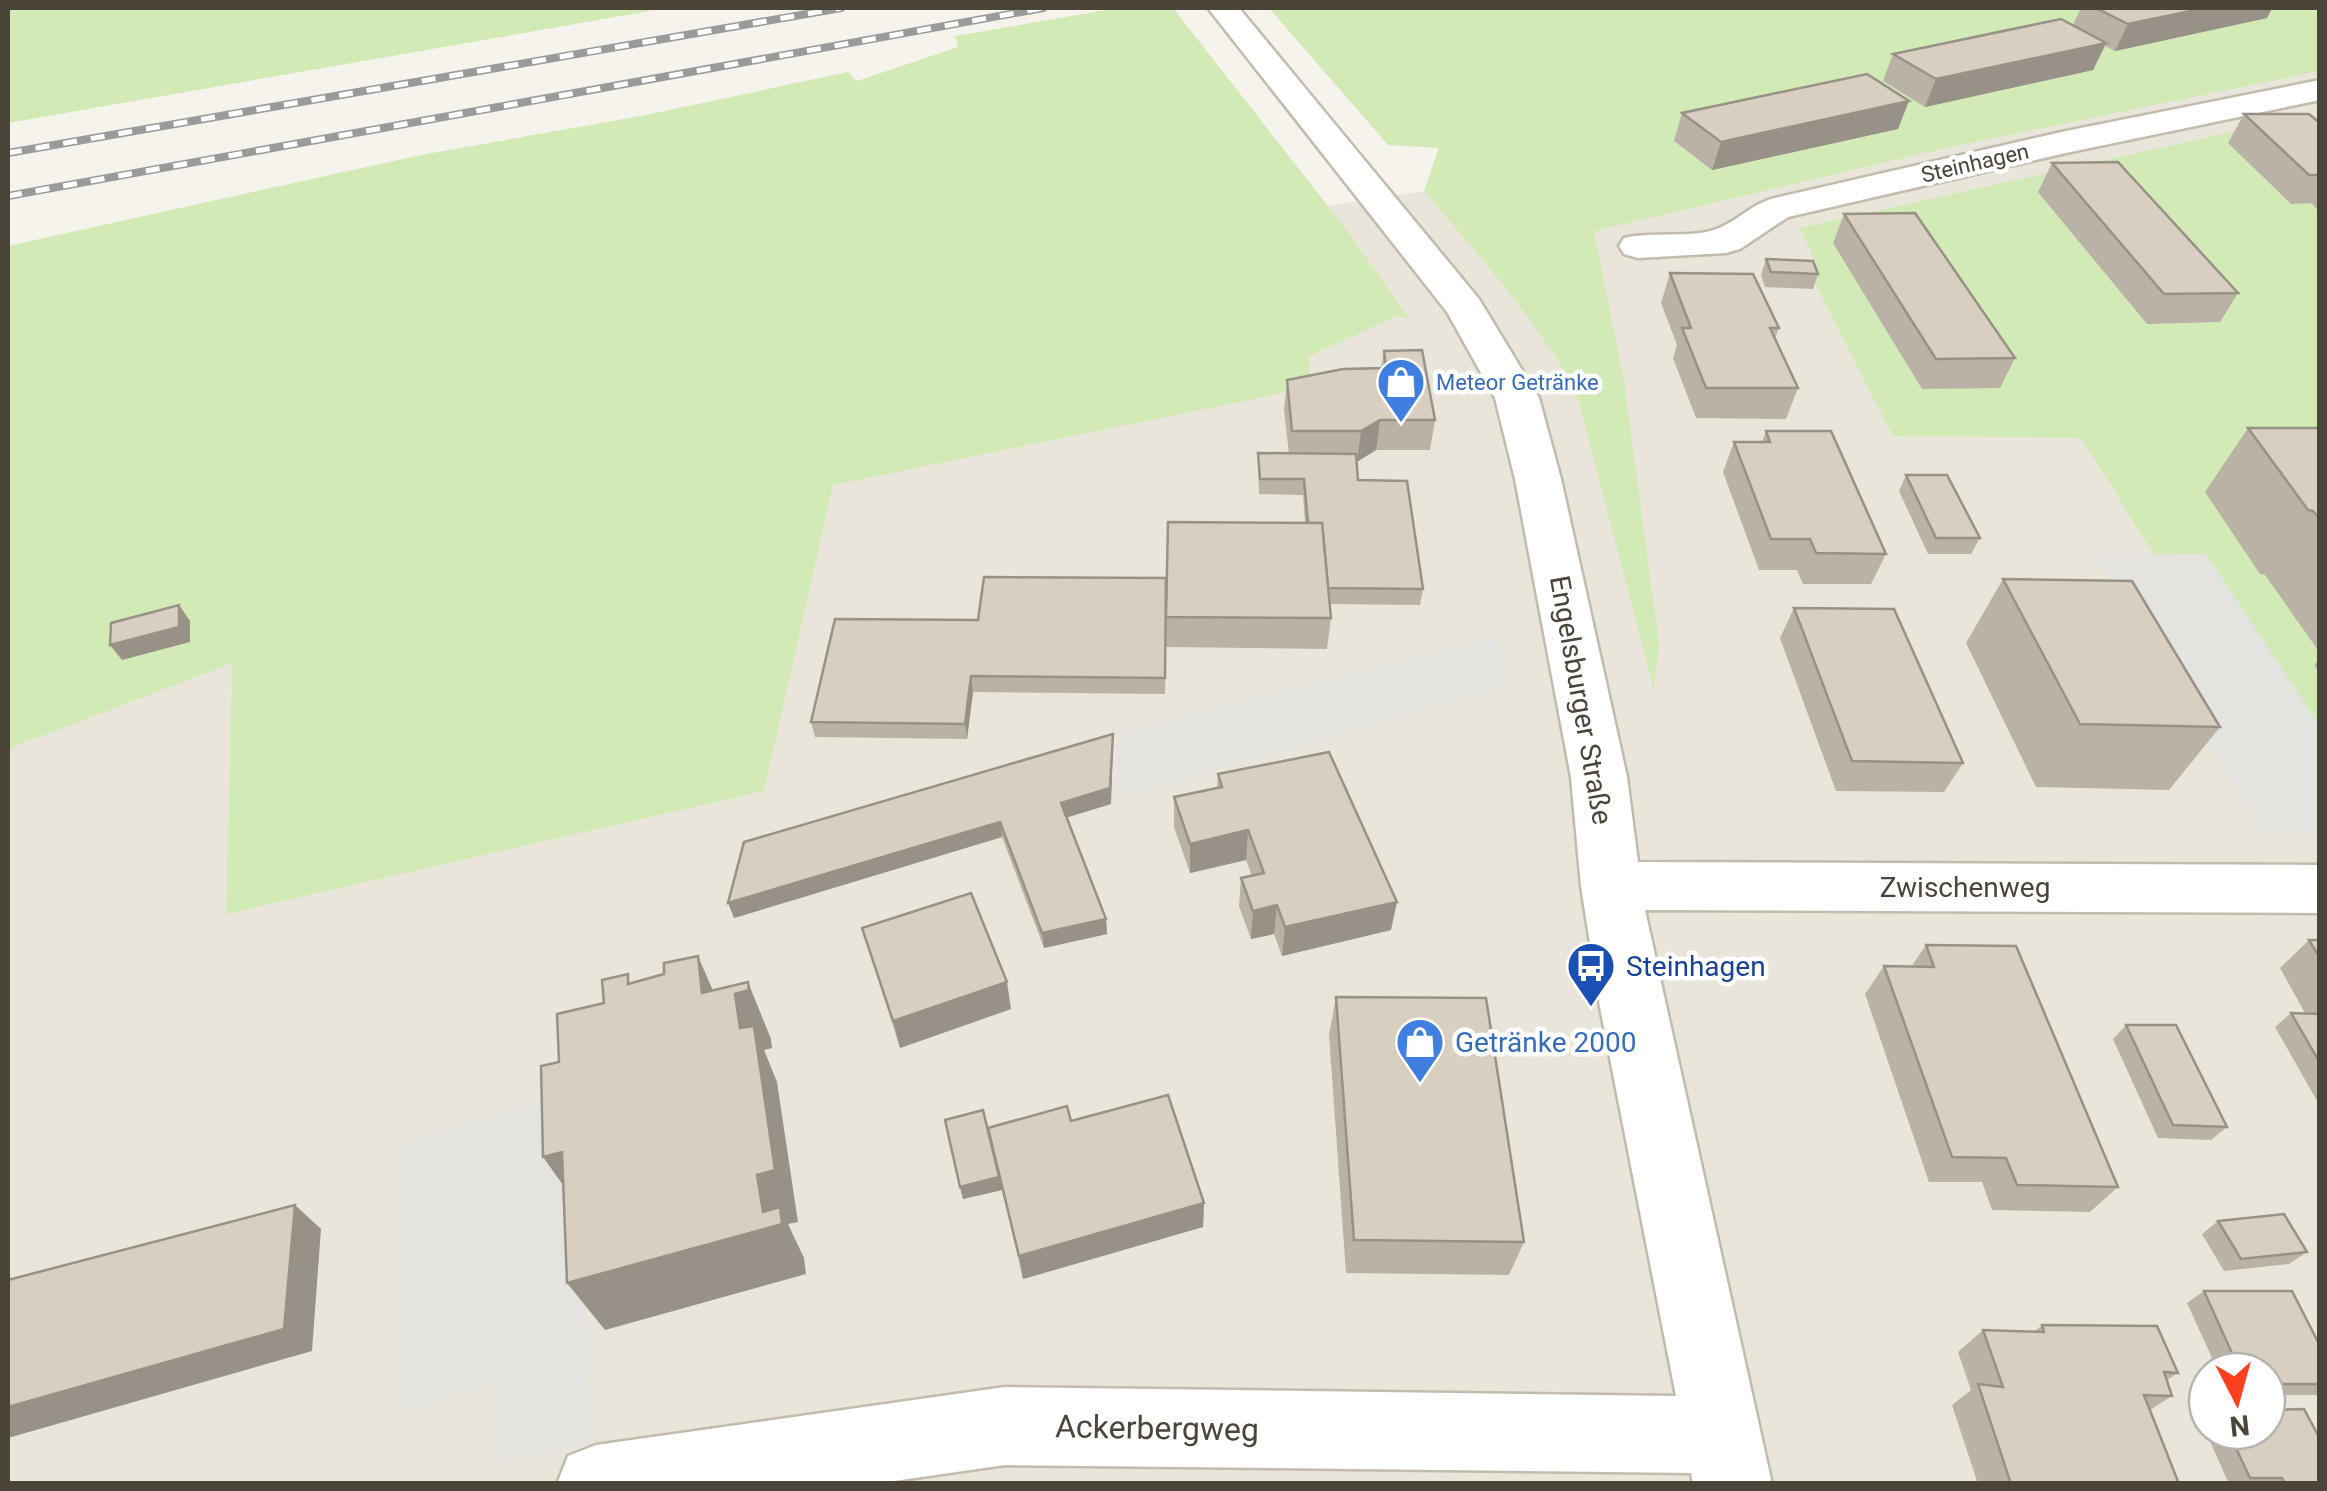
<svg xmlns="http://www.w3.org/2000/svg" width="2327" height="1491" font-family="Roboto,sans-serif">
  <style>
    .residential { fill: #eae5da; fill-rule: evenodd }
    .green { fill: #d2eab5 }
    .parking { fill: #e5e3e0 }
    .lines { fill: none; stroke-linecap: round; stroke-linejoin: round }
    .minor-casing { stroke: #c2bbae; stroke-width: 5 }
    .minor { fill: #fff; fill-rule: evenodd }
    .rail-casing { stroke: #9a9a9a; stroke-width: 8 }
    .rail { stroke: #fff; stroke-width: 5; stroke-dasharray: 14; stroke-linecap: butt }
    .wall { fill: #bab2a6 }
    .shaded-wall { fill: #979187 }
    .building { fill: #d8cfc1; stroke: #979187; stroke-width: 2.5 }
    .labels { text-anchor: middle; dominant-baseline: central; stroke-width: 9; stroke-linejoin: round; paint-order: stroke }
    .far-street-label { font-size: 22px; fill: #4b4439; stroke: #fff }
    .far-shop-label { font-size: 22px; fill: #366cbe; stroke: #fff; text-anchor: start }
    .street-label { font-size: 28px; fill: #4b4439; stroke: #fff }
    .transit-label { font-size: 28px; fill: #164399; stroke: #fff; text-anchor: start }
    .shop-label { font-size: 28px; fill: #366cbe; stroke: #fff; text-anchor: start }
    .near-street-label { font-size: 32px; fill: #4b4439; stroke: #fff }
  </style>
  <rect width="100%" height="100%" fill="#f6f3ec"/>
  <path class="residential" d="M 2319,8 L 2319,1483 L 8,1484 L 8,749 L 232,662 L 226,913 L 763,791 L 833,485 L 1013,445 L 1308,357 L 1396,315 L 1407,319 L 1328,206 L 1424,191 L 1439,148 ZM 2207,1371 L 2267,1371 L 2267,1431 L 2207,1431 Z"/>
  <g class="green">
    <polygon points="8,8 667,8 8,123"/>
    <polygon points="1118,8 1173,8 1349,233 1409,319 1396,316 1308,357 1312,387 833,485 764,791 226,914 232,663 8,749 8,246 421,155 646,115 848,72 857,81 958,47 955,36"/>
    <path d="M 1269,8 L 2319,8 L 2319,71 L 1946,148 L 1594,231 L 1624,382 L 1659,644 L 1654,690 L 1576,391 C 1535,318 1478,254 1424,191 L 1439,148 L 1388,145 Z"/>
    <polygon points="2268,124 2319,136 2319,725 2206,555 2154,555 2081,438 1893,436 1813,280 1817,266 1800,228"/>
  </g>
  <g class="parking">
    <polygon points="2206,554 2319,725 2319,835 2264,834 2093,555"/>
    <polygon points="1499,636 1508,686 1116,799 1119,733"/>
    <polygon points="554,1096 561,1124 562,1216 582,1212 591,1444 500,1463 497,1383 402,1412 402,1143"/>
  </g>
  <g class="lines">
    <g class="minor-casing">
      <g id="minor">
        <polygon points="1208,8 1239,8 1479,299 1539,398 1561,479 1627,777 1638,862 2320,865 2320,913 1645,910 1772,1484 1693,1484 1691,1473 1005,1465 873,1484 557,1484 568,1456 596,1445 1005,1387 1676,1396 1600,1007 1581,886 1571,777 1515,479 1495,398 1447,312"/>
        <path d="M 2320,80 L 2320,100 L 2066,153 L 1788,217 L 1740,249 L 1726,253 L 1638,258 L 1624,254 L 1619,246 L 1624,238 C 1652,231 1695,239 1719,228 C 1739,220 1753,203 1775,198 L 2066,131 Z"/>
      </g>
    </g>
    <use href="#minor" class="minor"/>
    <g class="rail-casing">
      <g id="rail">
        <polyline points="8,153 841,8"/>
        <polyline points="8,196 1043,8"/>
      </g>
    </g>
    <use href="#rail" class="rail"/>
  </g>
  <g class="wall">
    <polygon points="2081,8 2272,8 2267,18 2115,51 2105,46 2093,70 1925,107 1883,81 1893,54 2073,25"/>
    <polygon points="1682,113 1898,129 1712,170 1674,141"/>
    <polygon points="2244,114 2320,123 2320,212 2311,203 2291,204 2228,143"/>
    <polygon points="2052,163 2238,293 2220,322 2147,324 2038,192"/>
    <polygon points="1844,214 2015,358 2000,388 1922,389 1833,243"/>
    <polygon points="1766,259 1818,274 1813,289 1765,287 1761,275"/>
    <polygon points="1670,273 1779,328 1775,338 1798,388 1786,419 1696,418 1673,358 1677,345 1661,303"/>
    <polygon points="1384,351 1435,420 1430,450 1376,450 1356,462 1358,480 1423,589 1420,605 1329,604 1331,618 1327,649 1166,647 1166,641 1165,694 973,692 967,739 815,737 811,722 978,620 1166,578 1305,523 1303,495 1259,494 1258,453 1289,454 1284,410 1287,380 1381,368"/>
    <polygon points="2248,428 2320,428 2320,653 2265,575 2260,574 2205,492"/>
    <polygon points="1766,431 1886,554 1871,584 1803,584 1797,570 1759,570 1723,472 1734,442 1762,442"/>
    <polygon points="1906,475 1980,538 1971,554 1928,554 1899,491"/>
    <polygon points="2003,579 2220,727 2169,790 2036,787 1966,643"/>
    <polygon points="1794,608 1963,763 1944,792 1836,791 1780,638"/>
    <polygon points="2320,658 2320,673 2314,665"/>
    <polygon points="1113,734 1111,804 1067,817 1106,919 1107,934 1044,948 1002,837 734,918"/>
    <polygon points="1218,774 1391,930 1282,956 1274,934 1251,939 1239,906 1241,878 1252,876 1246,860 1190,873 1174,827 1174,797 1217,788"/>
    <polygon points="862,928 1011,1009 900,1048"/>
    <polygon points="2309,940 2320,940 2320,1106 2275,1027 2291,1013 2305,1013 2280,968"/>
    <polygon points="1926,945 2118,1187 2090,1212 1992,1210 1982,1182 1929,1182 1865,994 1884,966 1911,967"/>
    <polygon points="1336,997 1524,1242 1509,1275 1346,1273 1329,1035"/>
    <polygon points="2126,1025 2227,1127 2211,1140 2158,1138 2113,1039"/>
    <polygon points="1071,1121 1204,1203 1203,1227 1023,1279 1001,1186 1002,1190 963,1199 960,1187 991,1142"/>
    <polygon points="2218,1221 2307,1252 2289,1264 2224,1271 2202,1234"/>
    <polygon points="2204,1291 2320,1346 2320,1395 2267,1395 2267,1371 2218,1371 2187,1303"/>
    <polygon points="2042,1325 2178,1373 2167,1380 2172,1396 2150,1410 2179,1484 1978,1484 1952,1405 1971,1390 1958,1352 1983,1330 2034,1332"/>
    <polygon points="2207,1418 2207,1431 2267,1431 2320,1484 2229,1484 2201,1421"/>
  </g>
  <g class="shaded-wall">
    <polygon points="2205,8 2272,8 2267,18 2115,51 2128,24"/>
    <polygon points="2106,43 2093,70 1925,107 1936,79"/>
    <polygon points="1909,101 1898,129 1712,170 1721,142"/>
    <polygon points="1380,420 1376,450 1357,462 1361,431"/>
    <polygon points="179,605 190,621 190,642 122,660 110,645"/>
    <polygon points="971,676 973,692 967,739 965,724"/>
    <polygon points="1113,734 1111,804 1062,819 1061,803"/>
    <polygon points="1000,822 1002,837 734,918 728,903"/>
    <polygon points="1248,830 1246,860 1190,873 1190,844"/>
    <polygon points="1397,902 1391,930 1282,956 1285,927"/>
    <polygon points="1277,905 1274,934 1251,939 1253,911"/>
    <polygon points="1106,919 1107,934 1044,948 1042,933"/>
    <polygon points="698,956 723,1014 702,993"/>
    <polygon points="748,982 771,1039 772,1048 764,1050 777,1082 798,1222 788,1224 804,1258 806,1274 605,1330 567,1283 763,1212 735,994"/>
    <polygon points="1007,982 1011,1009 900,1048 893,1021"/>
    <polygon points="562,1152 580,1209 543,1157"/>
    <polygon points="999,1177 1002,1190 963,1199 960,1187"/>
    <polygon points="1204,1203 1203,1227 1023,1279 1019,1256"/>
    <polygon points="295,1205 321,1229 312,1351 8,1438 8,1407"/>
  </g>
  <g class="building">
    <polygon points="2096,8 2205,8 2128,24"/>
    <polygon points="2061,19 2106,43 1936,79 1893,54"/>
    <polygon points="1867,74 1909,101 1721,142 1682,113"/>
    <polygon points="2244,114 2309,114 2320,123 2320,175 2309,175"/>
    <polygon points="2118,162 2238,293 2164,294 2052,163"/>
    <polygon points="1915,213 2015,358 1936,359 1844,214"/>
    <polygon points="1766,259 1813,261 1818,274 1771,272"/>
    <polygon points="1670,273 1753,274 1779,328 1770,328 1798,388 1706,388 1682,328 1691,328"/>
    <polygon points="1422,350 1435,420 1380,420 1361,431 1292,431 1287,380 1343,369 1386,368 1384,351"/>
    <polygon points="2248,428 2320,428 2320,519 2313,511 2308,510"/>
    <polygon points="1766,431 1831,431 1886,554 1816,553 1810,539 1771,539 1734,442 1770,442"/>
    <polygon points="1258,453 1356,454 1358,480 1407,481 1423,589 1328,588 1322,523 1308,523 1304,479 1260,479"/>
    <polygon points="1906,475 1947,475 1980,538 1936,538"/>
    <polygon points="1168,522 1322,523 1331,618 1166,617"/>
    <polygon points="984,577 1166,578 1165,678 971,676 965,724 811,722 835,619 978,620"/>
    <polygon points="2003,579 2132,581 2220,727 2080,724"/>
    <polygon points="179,605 179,627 110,645 111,623"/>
    <polygon points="1794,608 1894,609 1963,763 1852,761"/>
    <polygon points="1113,734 1110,788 1061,803 1106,919 1042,933 1000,822 728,903 744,842"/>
    <polygon points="1329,752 1397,902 1285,927 1277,905 1253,911 1241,878 1264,873 1248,830 1190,844 1174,797 1222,787 1218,774"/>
    <polygon points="971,893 1007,982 893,1021 862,928"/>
    <polygon points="2309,940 2320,940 2320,958"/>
    <polygon points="1926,945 2016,946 2118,1187 2017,1185 2006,1158 1952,1157 1884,966 1934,967"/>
    <polygon points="698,956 702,993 748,982 749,990 735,994 740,1028 754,1026 775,1170 757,1175 763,1212 780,1207 782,1224 567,1283 562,1152 543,1157 541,1066 559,1062 557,1014 604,1003 602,980 628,974 628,984 664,974 664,963"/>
    <polygon points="1336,997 1486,998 1524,1242 1354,1240"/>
    <polygon points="2291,1013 2320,1014 2320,1063"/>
    <polygon points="2126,1025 2176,1025 2227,1127 2173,1125"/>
    <polygon points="1168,1095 1204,1203 1019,1256 988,1128 1067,1106 1071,1121"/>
    <polygon points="983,1110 999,1177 960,1187 945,1120"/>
    <polygon points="295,1205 284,1329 8,1407 8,1280"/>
    <polygon points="2284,1214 2307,1252 2241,1259 2218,1221"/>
    <polygon points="2204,1291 2292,1291 2320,1346 2320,1384 2267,1384 2267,1371 2240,1371"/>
    <polygon points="2042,1325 2157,1326 2178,1373 2164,1372 2172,1396 2144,1395 2179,1484 2011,1484 1978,1384 2003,1387 1983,1330 2044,1332"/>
    <polygon points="2304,1409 2320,1439 2320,1484 2285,1484 2282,1478 2250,1478 2228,1431 2267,1431 2267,1410"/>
  </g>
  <defs>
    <g id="shop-pin" transform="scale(2.5)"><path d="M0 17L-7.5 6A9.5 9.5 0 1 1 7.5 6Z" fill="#3f7fe0" stroke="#fff"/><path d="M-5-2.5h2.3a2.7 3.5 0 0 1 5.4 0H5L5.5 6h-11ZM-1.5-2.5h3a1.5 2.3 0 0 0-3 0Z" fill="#fff"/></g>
    <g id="bus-pin" transform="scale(2.5)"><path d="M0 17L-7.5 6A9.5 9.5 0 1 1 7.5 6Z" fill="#1a4fb4" stroke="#fff"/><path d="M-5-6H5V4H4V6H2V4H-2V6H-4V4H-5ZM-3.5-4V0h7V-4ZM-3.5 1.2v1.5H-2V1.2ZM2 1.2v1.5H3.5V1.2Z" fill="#fff"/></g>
  </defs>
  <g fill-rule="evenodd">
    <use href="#shop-pin" x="1401" y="382"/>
    <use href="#bus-pin" x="1591" y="966"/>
    <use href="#shop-pin" x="1420" y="1042"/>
  </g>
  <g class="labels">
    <g class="far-street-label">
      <text transform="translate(1975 163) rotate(-13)">Steinhagen</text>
    </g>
    <g class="far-shop-label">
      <text x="1436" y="382">Meteor Getränke</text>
    </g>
    <g class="street-label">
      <text transform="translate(1581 700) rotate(80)">Engelsburger Straße</text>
      <text x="1965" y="887">Zwischenweg</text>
    </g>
    <g class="transit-label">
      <text x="1626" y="966">Steinhagen</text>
    </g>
    <g class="shop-label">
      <text x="1455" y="1042">Getränke 2000</text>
    </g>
    <g class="near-street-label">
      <text transform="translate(1157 1428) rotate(1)">Ackerbergweg</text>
    </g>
  </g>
  <rect width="2327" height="1491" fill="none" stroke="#4b4439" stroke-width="20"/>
  <g transform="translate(2237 1401) rotate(174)"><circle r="48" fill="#ffffff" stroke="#b7b4b0" stroke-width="2.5"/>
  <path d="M0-8L18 38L0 25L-18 38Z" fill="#fc3f1d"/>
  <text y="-15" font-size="28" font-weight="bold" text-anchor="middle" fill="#4b4439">N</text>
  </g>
</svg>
